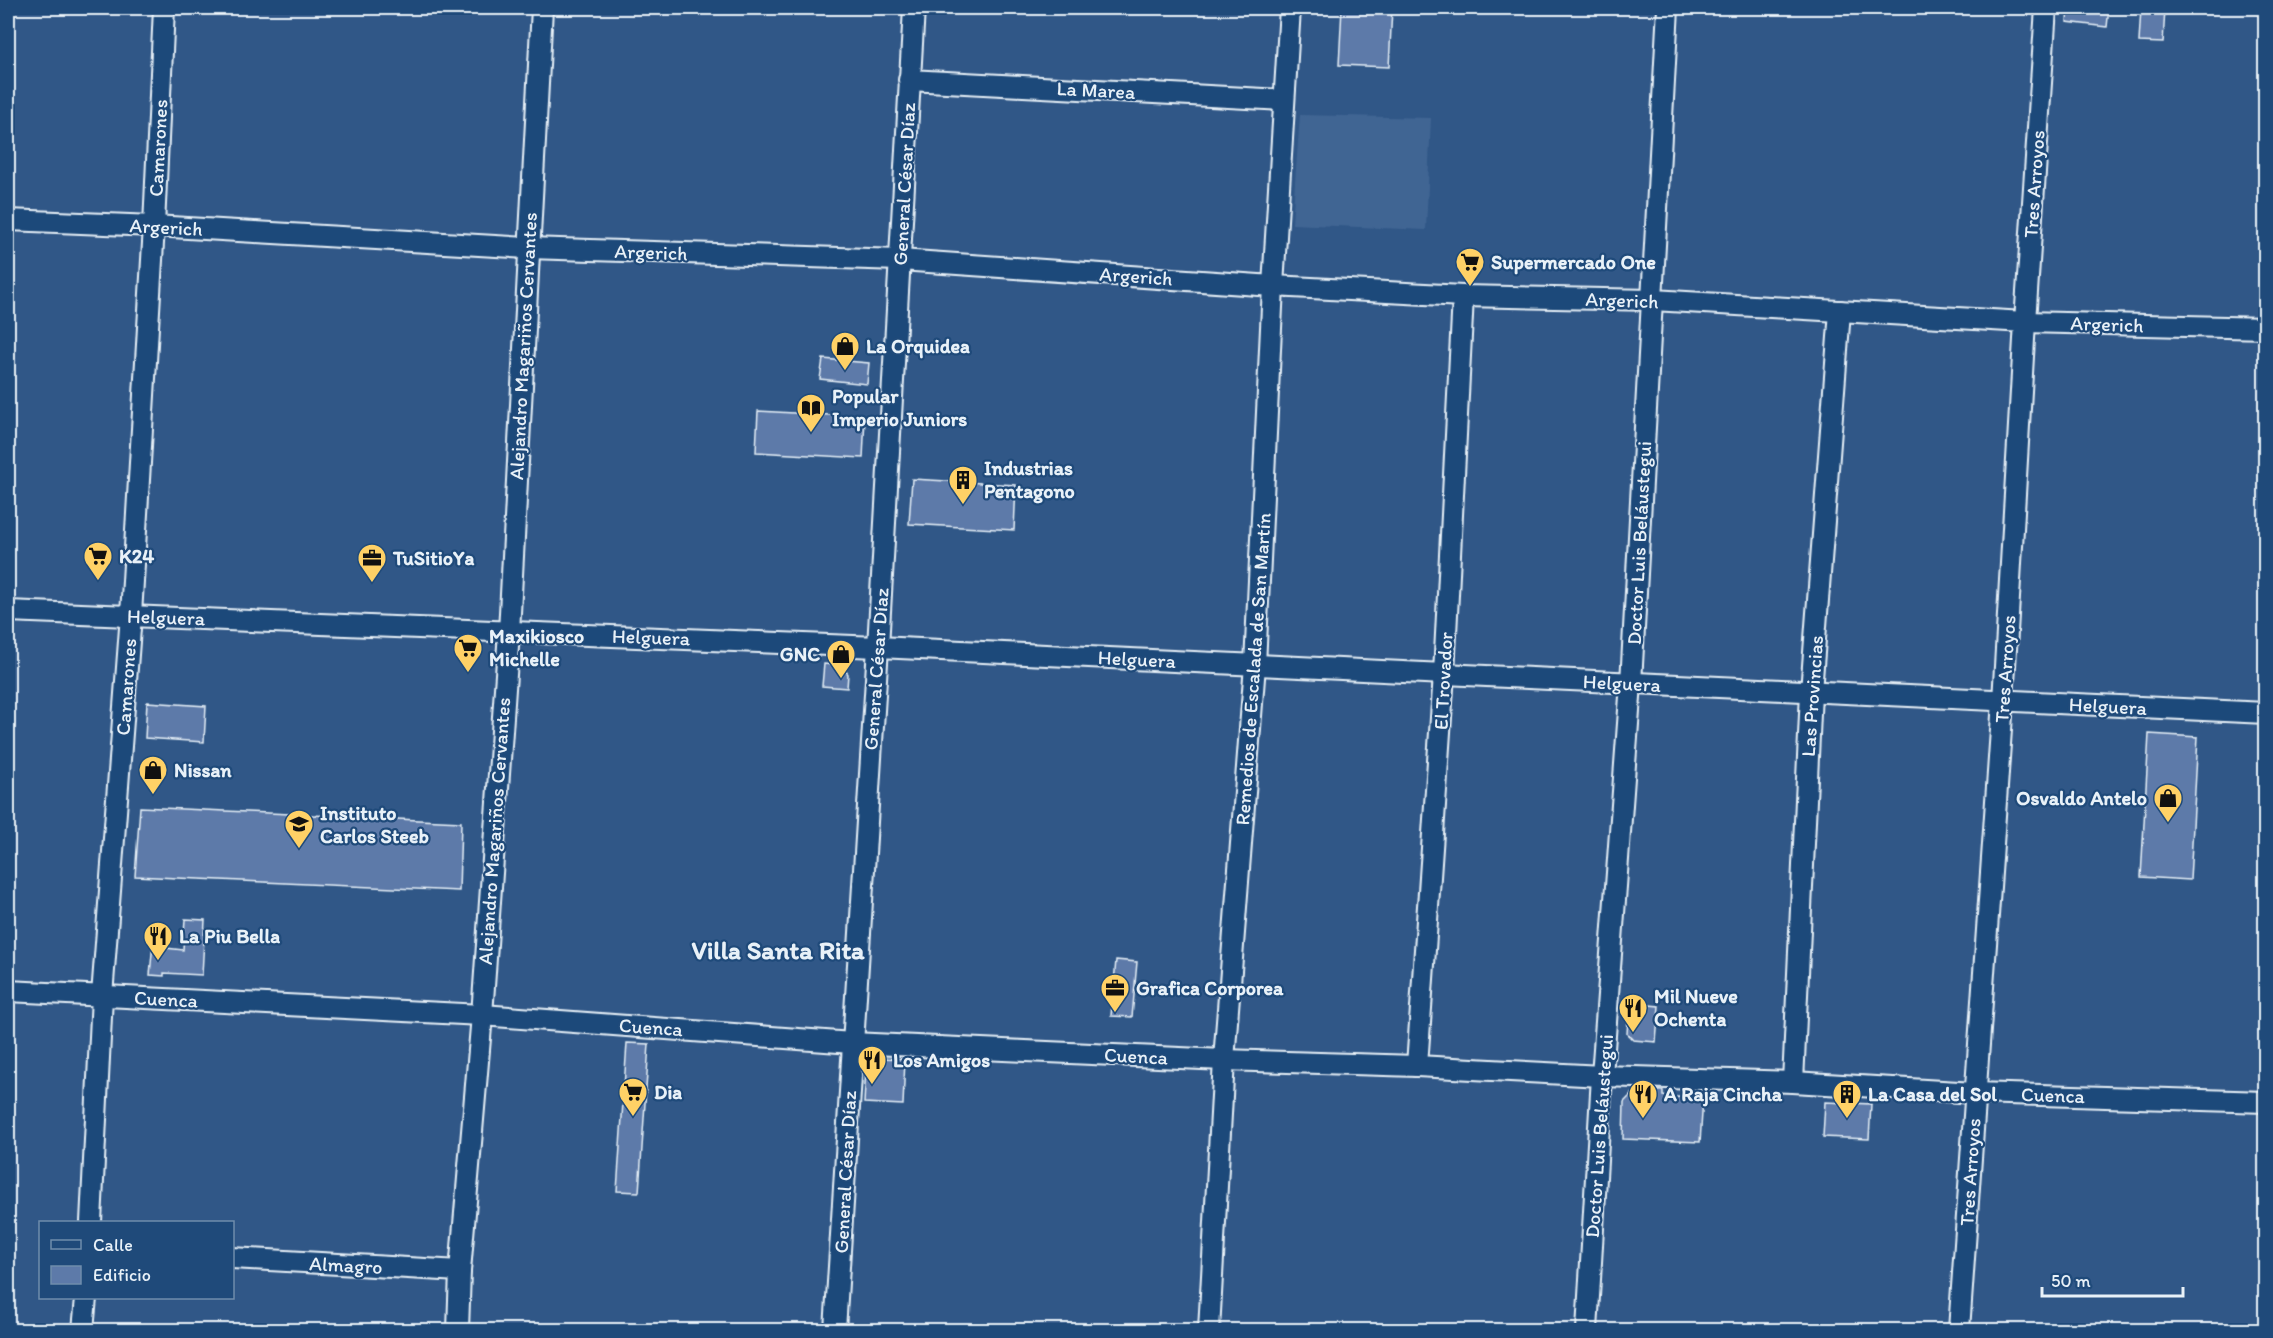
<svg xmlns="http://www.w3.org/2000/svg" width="2273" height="1338" font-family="Itim,sans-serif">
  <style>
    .built { fill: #416593 }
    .building { fill: #5d7aa9; stroke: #e8f1f8; stroke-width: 1.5 }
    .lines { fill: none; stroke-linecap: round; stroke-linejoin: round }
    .minor-casing { stroke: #e8f1f8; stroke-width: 24 }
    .minor { stroke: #1f4a7a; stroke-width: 20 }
    .labels { text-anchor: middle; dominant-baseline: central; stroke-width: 4.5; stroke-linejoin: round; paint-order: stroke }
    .street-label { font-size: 20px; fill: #e8f1f8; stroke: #1f4a7a }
    .poi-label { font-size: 20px; font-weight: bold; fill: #e8f1f8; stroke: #1f4a7a; text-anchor: start }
    .district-label { font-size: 26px; font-weight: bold; fill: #e8f1f8; stroke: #1f4a7a }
  </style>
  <rect width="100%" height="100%" fill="#305787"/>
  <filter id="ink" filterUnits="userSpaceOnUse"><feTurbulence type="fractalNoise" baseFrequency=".0167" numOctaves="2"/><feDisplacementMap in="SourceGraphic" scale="12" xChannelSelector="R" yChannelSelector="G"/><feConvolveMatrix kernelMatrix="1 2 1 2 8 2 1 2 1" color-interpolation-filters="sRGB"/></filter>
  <g filter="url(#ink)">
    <polygon class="built" points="1300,115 1431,118 1426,230 1292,224"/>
    <g class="building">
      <polygon points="1342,8 1392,8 1389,67 1339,65"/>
      <polygon points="2068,8 2109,8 2107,27 2067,22"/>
      <polygon points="2141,8 2165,8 2163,43 2139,42"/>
      <polygon points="823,359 869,363 867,384 820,379"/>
      <polygon points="758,411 865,417 863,458 756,452"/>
      <polygon points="912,479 1016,485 1014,530 909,524"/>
      <polygon points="824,664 842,666 848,674 847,688 822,686"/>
      <polygon points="147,702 206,706 204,742 145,738"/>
      <polygon points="2149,734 2198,737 2190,880 2141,877"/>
      <polygon points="140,807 461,822 459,891 135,876"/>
      <polygon points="185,919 205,920 202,975 164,973 164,976 150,975 154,931 167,932 166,948 183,950"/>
      <polygon points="1116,960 1137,962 1132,1017 1111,1016"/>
      <polygon points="1629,1003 1659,1006 1656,1042 1633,1040 1627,1034"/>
      <polygon points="627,1043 649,1044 639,1192 617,1191"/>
      <polygon points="880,1058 905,1059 903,1105 864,1103 866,1067"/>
      <polygon points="1642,1090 1663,1091 1663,1096 1703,1099 1700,1142 1623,1139 1624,1102 1633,1093"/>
      <polygon points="1825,1102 1871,1104 1869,1139 1823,1137"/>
    </g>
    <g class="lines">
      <g class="minor-casing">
        <g id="minor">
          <polyline points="909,80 1284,100"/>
          <polyline points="8,220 154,226 528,248 900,260 1273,286 1463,296 1653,300 2025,322 2266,328"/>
          <polyline points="8,611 878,647 2266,713"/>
          <polyline points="8,991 482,1015 852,1043 1224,1060 1417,1066 1602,1076 1793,1082 1975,1093 2266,1102"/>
          <polyline points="1417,1066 1444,674 1463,296"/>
          <polyline points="1793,1082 1811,692 1840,311"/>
          <polyline points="91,1222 102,996 131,615 154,226 164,8"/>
          <polyline points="232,1258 460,1271"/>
          <polyline points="83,1330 86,1298"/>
          <polyline points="458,1330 460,1271 482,1015 509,632 542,8"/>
          <polyline points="835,1330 878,647 914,8"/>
          <polyline points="1209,1330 1224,1060 1255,665 1273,286 1290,8"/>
          <polyline points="1587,1330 1602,1076 1631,683 1668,8"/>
          <polyline points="1959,1330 2003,701 2025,322 2046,8"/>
        </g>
      </g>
      <use href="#minor" class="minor"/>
    </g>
  </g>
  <defs>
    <g id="supermarket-pin" transform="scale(1.5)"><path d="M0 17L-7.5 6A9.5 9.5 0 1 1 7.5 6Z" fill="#ffd166" stroke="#1f4a7a"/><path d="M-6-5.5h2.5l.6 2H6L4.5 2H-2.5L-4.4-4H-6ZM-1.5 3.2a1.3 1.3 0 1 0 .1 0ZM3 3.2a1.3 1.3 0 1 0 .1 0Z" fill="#111"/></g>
    <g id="shop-pin" transform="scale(1.5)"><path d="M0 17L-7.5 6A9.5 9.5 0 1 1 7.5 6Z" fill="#ffd166" stroke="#1f4a7a"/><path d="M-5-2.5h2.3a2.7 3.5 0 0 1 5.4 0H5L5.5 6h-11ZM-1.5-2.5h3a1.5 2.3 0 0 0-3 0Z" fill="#111"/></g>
    <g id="library-pin" transform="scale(1.5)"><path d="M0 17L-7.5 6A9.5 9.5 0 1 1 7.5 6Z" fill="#ffd166" stroke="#1f4a7a"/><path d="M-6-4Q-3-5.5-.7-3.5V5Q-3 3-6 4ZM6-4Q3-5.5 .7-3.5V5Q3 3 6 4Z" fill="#111"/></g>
    <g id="building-pin" transform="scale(1.5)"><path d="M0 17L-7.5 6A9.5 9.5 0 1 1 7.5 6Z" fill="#ffd166" stroke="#1f4a7a"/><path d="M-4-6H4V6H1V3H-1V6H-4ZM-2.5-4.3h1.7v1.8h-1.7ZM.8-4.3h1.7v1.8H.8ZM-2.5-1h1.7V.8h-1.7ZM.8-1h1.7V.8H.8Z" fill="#111"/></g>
    <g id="office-pin" transform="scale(1.5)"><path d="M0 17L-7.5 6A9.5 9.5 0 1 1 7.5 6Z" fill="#ffd166" stroke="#1f4a7a"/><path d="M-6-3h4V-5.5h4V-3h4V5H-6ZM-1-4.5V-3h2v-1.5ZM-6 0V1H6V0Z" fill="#111"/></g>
    <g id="school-pin" transform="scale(1.5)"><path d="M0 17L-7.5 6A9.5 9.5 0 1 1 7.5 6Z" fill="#ffd166" stroke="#1f4a7a"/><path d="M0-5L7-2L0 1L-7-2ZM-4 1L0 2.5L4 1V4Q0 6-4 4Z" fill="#111"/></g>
    <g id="restaurant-pin" transform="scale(1.5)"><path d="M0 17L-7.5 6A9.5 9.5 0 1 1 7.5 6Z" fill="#ffd166" stroke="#1f4a7a"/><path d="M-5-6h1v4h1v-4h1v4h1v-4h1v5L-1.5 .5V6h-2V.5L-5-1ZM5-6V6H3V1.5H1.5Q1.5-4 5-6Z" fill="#111"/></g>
  </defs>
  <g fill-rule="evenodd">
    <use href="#supermarket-pin" x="1470" y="262"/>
    <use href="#shop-pin" x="845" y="346"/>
    <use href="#library-pin" x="811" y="408"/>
    <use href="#building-pin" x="963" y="480"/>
    <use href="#supermarket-pin" x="98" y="556"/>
    <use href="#office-pin" x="372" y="558"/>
    <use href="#supermarket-pin" x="468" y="648"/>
    <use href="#shop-pin" x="841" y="654"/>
    <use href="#shop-pin" x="153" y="770"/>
    <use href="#shop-pin" x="2168" y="798"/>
    <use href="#school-pin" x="299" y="824"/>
    <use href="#restaurant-pin" x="158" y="936"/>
    <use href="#office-pin" x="1115" y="988"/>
    <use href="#restaurant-pin" x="1633" y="1008"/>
    <use href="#restaurant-pin" x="872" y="1060"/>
    <use href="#supermarket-pin" x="633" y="1092"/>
    <use href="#restaurant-pin" x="1643" y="1094"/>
    <use href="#building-pin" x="1847" y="1094"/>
  </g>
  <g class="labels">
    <g class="street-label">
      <text transform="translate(1096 90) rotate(3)">La Marea</text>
      <text transform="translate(158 148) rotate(-87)">Camarones</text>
      <text transform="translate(904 184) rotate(-87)">General César Díaz</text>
      <text transform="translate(2034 184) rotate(-86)">Tres Arroyos</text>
      <text transform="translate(166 227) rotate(3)">Argerich</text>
      <text transform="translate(651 252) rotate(2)">Argerich</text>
      <text transform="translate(1136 276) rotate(4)">Argerich</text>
      <text transform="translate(1622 300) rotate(2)">Argerich</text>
      <text transform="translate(2107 324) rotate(2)">Argerich</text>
      <text transform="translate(523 346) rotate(-87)">Alejandro Magariños Cervantes</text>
      <text transform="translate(1639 543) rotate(-87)">Doctor Luis Beláustegui</text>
      <text transform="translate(166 617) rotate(2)">Helguera</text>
      <text transform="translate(651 637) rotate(2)">Helguera</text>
      <text transform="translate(1137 659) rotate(3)">Helguera</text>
      <text transform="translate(876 669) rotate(-86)">General César Díaz</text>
      <text transform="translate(1253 669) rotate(-86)">Remedios de Escalada de San Martín</text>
      <text transform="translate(2005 669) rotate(-86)">Tres Arroyos</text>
      <text transform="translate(1443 681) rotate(-87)">El Trovador</text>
      <text transform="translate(1622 683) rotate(3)">Helguera</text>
      <text transform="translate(126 687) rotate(-86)">Camarones</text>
      <text transform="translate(1812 696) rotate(-86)">Las Provincias</text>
      <text transform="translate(2108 706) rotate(3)">Helguera</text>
      <text transform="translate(494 831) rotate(-86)">Alejandro Magariños Cervantes</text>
      <text transform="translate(166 999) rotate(3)">Cuenca</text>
      <text transform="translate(651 1027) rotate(4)">Cuenca</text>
      <text transform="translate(1136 1056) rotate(3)">Cuenca</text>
      <text transform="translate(2053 1095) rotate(2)">Cuenca</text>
      <text transform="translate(1599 1136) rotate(-86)">Doctor Luis Beláustegui</text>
      <text transform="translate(845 1172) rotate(-87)">General César Díaz</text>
      <text transform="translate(1970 1172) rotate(-86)">Tres Arroyos</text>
      <text transform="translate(346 1265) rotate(3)">Almagro</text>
    </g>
    <g class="poi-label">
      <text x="1491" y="262">Supermercado One</text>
      <text x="866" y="346">La Orquidea</text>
      <text x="832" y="396">Popular<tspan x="832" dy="23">Imperio Juniors</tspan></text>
      <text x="984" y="468">Industrias<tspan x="984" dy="23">Pentagono</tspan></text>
      <text x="119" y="556">K24</text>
      <text x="393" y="558">TuSitioYa</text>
      <text x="489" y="636">Maxikiosco<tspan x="489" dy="23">Michelle</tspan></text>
      <text x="820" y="654" text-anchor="end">GNC</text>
      <text x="174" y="770">Nissan</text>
      <text x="2147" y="798" text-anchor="end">Osvaldo Antelo</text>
      <text x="320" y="813">Instituto<tspan x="320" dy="23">Carlos Steeb</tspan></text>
      <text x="179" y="936">La Piu Bella</text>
      <text x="1136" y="988">Grafica Corporea</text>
      <text x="1654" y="996">Mil Nueve<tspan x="1654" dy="23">Ochenta</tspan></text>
      <text x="893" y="1060">Los Amigos</text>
      <text x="654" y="1092">Dia</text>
      <text x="1664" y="1094">A Raja Cincha</text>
      <text x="1868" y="1094">La Casa del Sol</text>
    </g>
    <g class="district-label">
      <text x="778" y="950">Villa Santa Rita</text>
    </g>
  </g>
  <rect width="2273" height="1338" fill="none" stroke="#1f4a7a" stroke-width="30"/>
  <rect x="15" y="15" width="2243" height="1308" fill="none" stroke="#e8f1f8" stroke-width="2" filter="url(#ink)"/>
  <rect x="39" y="1221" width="195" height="78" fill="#1f4a7a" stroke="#6f8dac" stroke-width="1.5"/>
  <rect x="51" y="1240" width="30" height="9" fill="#1f4a7a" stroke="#6f8dac" stroke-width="1.5"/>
  <text x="93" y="1251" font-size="18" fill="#e8f1f8">Calle</text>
  <rect x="51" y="1266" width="30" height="18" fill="#5d7aa9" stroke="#6f8dac" stroke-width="1.5"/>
  <text x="93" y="1281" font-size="18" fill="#e8f1f8">Edificio</text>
  <path d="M2042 1287v9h141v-9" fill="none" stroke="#e8f1f8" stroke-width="3"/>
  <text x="2051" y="1287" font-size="18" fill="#e8f1f8" stroke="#1f4a7a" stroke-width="4.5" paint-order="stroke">50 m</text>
</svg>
